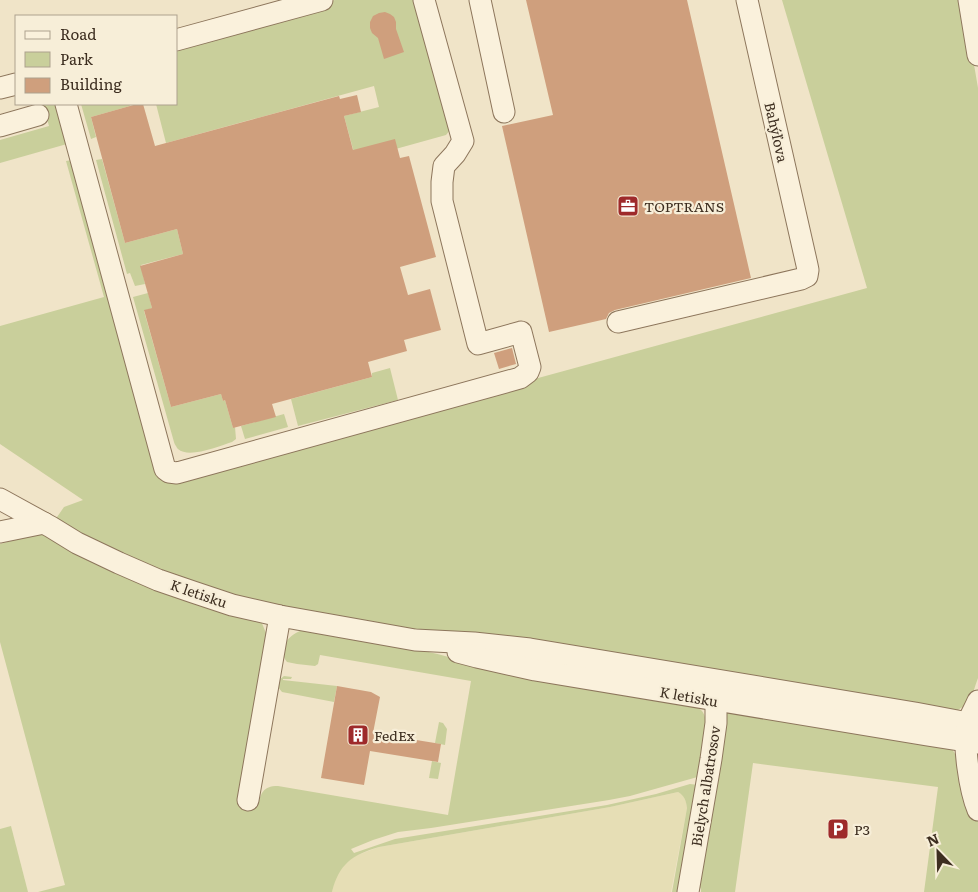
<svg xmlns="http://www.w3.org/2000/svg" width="978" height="892" font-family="Literata,serif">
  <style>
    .farmland { fill: #e6deb5 }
    .green { fill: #c9cf9b }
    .building { fill: #cf9f7d }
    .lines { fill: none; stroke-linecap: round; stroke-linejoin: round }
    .minor-casing { stroke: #8d765c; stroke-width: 23 }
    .minor { stroke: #faf1dc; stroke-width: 21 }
    .labels { text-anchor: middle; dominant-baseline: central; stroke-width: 4.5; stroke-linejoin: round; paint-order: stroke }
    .street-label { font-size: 14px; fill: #3d2e20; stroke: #f7eed8 }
    .poi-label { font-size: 14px; fill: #3d2e20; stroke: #f7eed8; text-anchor: start }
  </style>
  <rect width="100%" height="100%" fill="#f0e4c8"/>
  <polygon class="farmland" points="678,792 683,795 686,802 687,808 671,892 332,892 335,878 344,865 355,856 379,847 610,807"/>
  <g class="green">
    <polygon points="335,0 419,0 451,129 446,135 356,160 344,116 379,107 374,86 166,143 156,104 176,104 176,44"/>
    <path d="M 782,0 L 963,0 L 978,88 L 978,678 C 972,694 973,701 958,710 L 427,633 L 247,599 L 165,572 L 93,541 L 55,520 L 64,507 L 83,500 L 0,444 L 0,326 L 104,297 L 66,161 L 78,159 L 165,480 L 867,288 Z"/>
    <polygon points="43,104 63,104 74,142 0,163 0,140 49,126"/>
    <polygon points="81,104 129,104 130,106 91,117 96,137 91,139"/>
    <polygon points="102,159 125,243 177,229 183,254 141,265 145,284 135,286 130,273 127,274 96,160"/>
    <path d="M 148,293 L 152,308 L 144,311 L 171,407 L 221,394 L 223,401 L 225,400 L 233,428 L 235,427 L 236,439 L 232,442 C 219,446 189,459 178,449 C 177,448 174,443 174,442 L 133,297 Z"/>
    <polygon points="390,368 398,400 298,426 291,399 372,377 372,373"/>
    <polygon points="284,414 288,427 245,439 241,426"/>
    <path d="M 43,534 L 261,621 L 266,633 L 240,804 L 257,807 C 261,794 262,786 278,786 L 448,815 L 471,681 L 320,655 L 318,664 L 315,666 L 297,664 L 287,662 C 275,647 292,632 306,629 C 356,638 407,645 456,659 L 695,706 C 696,706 701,710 702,711 C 712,724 703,760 701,776 L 630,796 L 609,800 L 431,828 L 398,832 L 373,840 L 351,849 L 354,853 L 395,839 L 607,805 L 656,794 L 690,784 L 699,785 L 682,892 L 672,892 L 687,808 C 686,801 685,796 678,792 L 610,807 L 379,847 C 352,855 339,864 332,892 L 38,892 L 65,885 L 0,642 L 0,544 L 33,535 Z"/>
    <polygon points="284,676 292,677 291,679 283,679 283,680 337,686 334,702 282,692 278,687 279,680"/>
    <polygon points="724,709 952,749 957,757 974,816 978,820 978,892 924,892 938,787 753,763 735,892 701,892 701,889 696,880"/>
    <polygon points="439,722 443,723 447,729 445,745 435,743"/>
    <polygon points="432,761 441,763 438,779 429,778"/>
    <polygon points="11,826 28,892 0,892 0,829"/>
  </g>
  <g class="building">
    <polygon points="526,0 687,0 751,278 615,310 609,313 606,319 549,332 502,126 553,115"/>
    <polygon points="385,12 390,14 394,17 396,22 396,29 404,52 384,59 378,38 372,33 370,28 370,22 373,16 379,13"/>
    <polygon points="357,95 361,112 344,116 353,150 395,139 400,158 409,156 436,257 400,267 408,295 430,289 441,330 404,340 407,351 368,362 372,377 272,404 276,417 233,428 225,400 223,401 221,394 171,407 144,310 152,308 140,266 183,254 177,229 125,243 91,117 137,104 143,104 155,146 339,96 340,99"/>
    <polygon points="512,348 516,364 499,369 494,353"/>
    <polygon points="337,686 371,692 380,697 373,733 441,744 438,762 370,751 364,785 321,778"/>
  </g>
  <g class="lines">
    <g class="minor-casing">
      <g id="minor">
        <polyline points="480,0 504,112"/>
        <polyline points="969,0 978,55"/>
        <polyline points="176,40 322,0"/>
        <polyline points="0,88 16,84"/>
        <polyline points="66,104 165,469 169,472 177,473 520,378 528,372 530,367 521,332 478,344 442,201 442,182 444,166 455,154 463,141 424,0"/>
        <polyline points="0,126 38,115"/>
        <polyline points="618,322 801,279 807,276 808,270 807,265 747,0"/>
        <polyline points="0,499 51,527 77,543 119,563 158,580 193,592 232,605 280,616 415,640 474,643 530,649 915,713 978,725"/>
        <polyline points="0,532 44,523"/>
        <polyline points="458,652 477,657 535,670 927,735 978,743"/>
        <path d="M 978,701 C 975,708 971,715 968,722 C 962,742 970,791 978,810"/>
        <polyline points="248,800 280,616"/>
        <polyline points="688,892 711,759 716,723 716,701 718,688"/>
      </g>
    </g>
    <use href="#minor" class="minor"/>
  </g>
  <defs>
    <g id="office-square" transform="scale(1.125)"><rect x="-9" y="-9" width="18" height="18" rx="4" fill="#9e2a2b" stroke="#f7eed8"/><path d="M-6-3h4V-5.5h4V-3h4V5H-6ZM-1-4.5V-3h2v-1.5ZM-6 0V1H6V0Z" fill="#fff"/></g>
    <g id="building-square" transform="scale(1.125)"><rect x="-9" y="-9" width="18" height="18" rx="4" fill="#9e2a2b" stroke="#f7eed8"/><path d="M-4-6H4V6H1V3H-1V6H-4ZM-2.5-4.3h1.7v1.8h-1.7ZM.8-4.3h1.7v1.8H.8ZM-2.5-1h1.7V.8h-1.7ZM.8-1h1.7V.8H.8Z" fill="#fff"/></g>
    <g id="parking-square" transform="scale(1.125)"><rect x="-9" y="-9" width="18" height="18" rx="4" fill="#9e2a2b" stroke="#f7eed8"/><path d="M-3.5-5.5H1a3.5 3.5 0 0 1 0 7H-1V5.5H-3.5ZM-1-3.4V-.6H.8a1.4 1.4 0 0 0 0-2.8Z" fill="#fff"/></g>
  </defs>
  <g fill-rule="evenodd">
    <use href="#office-square" x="628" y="206"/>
    <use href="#building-square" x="358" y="735"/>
    <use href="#parking-square" x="838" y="829"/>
  </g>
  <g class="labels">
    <g class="street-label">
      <text transform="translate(777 132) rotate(77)">Bahýľova</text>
      <text transform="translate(199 593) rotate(19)">K letisku</text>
      <text transform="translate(689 696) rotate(10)">K letisku</text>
      <text transform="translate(705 786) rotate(-81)">Bielych albatrosov</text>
    </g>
    <g class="poi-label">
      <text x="644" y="206">TOPTRANS</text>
      <text x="374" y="735">FedEx</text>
      <text x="854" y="829">P3</text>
    </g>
  </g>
  <rect x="15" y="15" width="162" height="90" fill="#f7eed8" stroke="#ada18e"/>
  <rect x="25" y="31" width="25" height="8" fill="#faf1dc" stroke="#ada18e"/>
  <text x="60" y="40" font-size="15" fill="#3d2e20">Road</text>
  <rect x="25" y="52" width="25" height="15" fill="#c9cf9b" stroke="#ada18e"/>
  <text x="60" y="65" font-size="15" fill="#3d2e20">Park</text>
  <rect x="25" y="78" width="25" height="15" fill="#cf9f7d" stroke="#ada18e"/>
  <text x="60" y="90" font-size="15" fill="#3d2e20">Building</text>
  <g transform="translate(938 852) rotate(337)" stroke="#f7eed8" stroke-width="4" paint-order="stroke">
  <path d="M0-4L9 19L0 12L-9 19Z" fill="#3d2e20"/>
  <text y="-8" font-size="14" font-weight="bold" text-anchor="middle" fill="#3d2e20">N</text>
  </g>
</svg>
